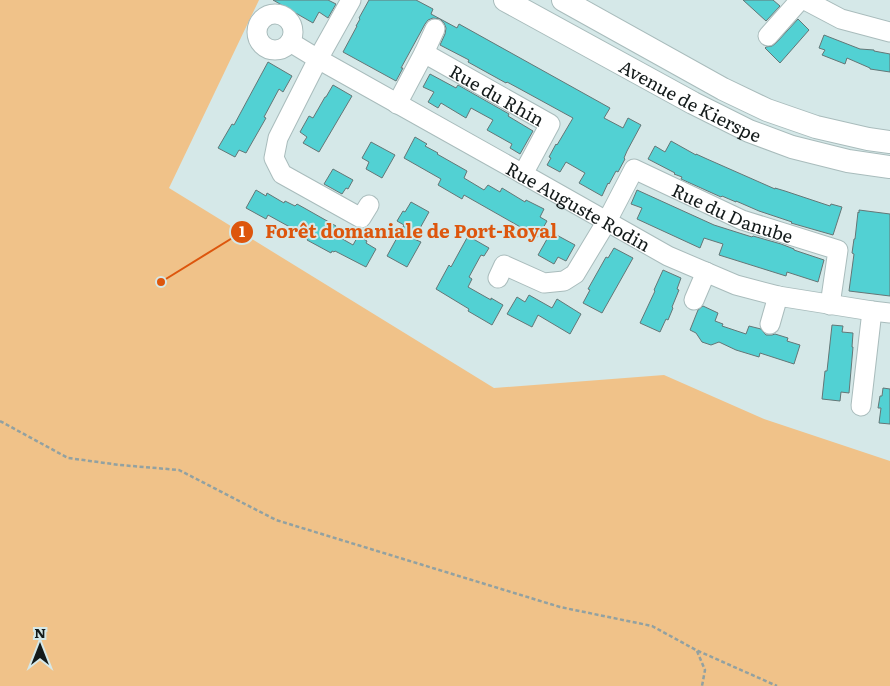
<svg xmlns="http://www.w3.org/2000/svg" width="890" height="686" font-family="Literata,serif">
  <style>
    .green { fill: #f0c289 }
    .building { fill: #52d1d3; stroke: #647676 }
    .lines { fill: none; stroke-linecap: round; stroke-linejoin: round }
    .minor-casing { stroke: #a9bcbc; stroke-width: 21 }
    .major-casing { stroke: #a9bcbc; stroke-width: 24 }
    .path { stroke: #92a1a1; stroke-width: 2.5; stroke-dasharray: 4 2.5; stroke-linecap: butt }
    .minor { stroke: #fff; stroke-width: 19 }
    .major { stroke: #fff; stroke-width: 22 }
    .labels { text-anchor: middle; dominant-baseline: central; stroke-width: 4; stroke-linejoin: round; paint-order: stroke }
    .street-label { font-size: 18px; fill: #131a1a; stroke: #d5e8e8 }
    .leader { fill: none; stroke: #dd560d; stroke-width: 2 }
    .callout-dot { fill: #dd560d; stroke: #d5e8e8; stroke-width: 2 }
    .mark-label { font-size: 15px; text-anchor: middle; font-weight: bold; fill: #fff }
    .callout-label { font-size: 19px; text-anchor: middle; font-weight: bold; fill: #dd560d; stroke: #d5e8e8; stroke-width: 4; stroke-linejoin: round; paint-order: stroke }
  </style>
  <rect width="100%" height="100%" fill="#d5e8e8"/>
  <polygon class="green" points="0,0 259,0 169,188 494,388 664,375 764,419 890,461 890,686 0,686"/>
  <g class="building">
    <polygon points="273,0 328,0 336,4 328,18 319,12 313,23"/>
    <polygon points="369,0 416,0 433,9 431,14 457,28 459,24 610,108 604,118 623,128 628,118 641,125 627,151 624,158 625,159 618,172 616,171 609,184 608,183 602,196 579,183 585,173 566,162 560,172 547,165 551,158 549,157 556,144 557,145 573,118 520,89 507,82 506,83 468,62 469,60 440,45 445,34 446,28 444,23 440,19 433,18 428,20 425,24 401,68 403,68 396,81 343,52 357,26 356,26 360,19 359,18"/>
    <polygon points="743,0 773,0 780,6 766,21"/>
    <polygon points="798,19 809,30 780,63 765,48 766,47 772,46 776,43"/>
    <polygon points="824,35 860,49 874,50 874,51 890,54 890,72 870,69 870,68 847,58 845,64 822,55 825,50 819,48"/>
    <polygon points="268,62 292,76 283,92 279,89 264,117 266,118 246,153 239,150 235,157 218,148 232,124 234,125"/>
    <polygon points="430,74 456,88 458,85 509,114 508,116 533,131 520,154 510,148 512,144 487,130 493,120 471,108 466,118 441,103 438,108 428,102 434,92 423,87"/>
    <polygon points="333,85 352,96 319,152 303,143 307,137 300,132 309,116 313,118 325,97 326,97"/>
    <polygon points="415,137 427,144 425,146 438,153 437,154 467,171 464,178 484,190 488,185 500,192 502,188 525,202 526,200 544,209 540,217 547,221 538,237 464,195 462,199 438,185 441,179 404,158"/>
    <polygon points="671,141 696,155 696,154 707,159 775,189 775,188 785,191 830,206 831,204 842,207 833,235 791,223 792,222 759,211 736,201 736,202 722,196 721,197 681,179 682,177 674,174 675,173 648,159 655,146 665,152"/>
    <polygon points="371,142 395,155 382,178 366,169 369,162 362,158"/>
    <polygon points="333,169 353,180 348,189 346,188 342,194 324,184"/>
    <polygon points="256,190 266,196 267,193 284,203 285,201 295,206 297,204 306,209 336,226 332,233 353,245 358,236 367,241 366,243 376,249 366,267 335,251 334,252 332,251 331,253 307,240 308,237 268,215 266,219 246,208"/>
    <polygon points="637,190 714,225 752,237 753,236 781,244 794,249 794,250 824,260 818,282 787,272 786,276 719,255 723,244 704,238 700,248 637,219 642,208 631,204"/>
    <polygon points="411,202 429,212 414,239 421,242 407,267 387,256 404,225 397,221 403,211 405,212"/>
    <polygon points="859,210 890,214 890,296 849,291 854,254 852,253 854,239 855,239 858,212 859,213"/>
    <polygon points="551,232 575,245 566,261 558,257 554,264 538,255"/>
    <polygon points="468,236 489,248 484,256 481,255 469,277 472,279 468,287 491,300 491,298 503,305 492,325 468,311 469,309 436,289 449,265 451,267"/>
    <polygon points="614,248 633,258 602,313 583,303 590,290 588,289 606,257 608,258"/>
    <polygon points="663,270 681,278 677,289 679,290 672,307 673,308 668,320 666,319 660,332 640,323 655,291 654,290"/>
    <polygon points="529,295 552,308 557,299 581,314 570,334 538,315 532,327 507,314 517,297 525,302"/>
    <polygon points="703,306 718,313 715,321 723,324 722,326 746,334 749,326 761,329 766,335 772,335 775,334 788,338 787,341 800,345 794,364 760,353 759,357 736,350 719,342 711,345 702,342 696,333 690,330 698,310"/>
    <polygon points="832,325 843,326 842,332 853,333 852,347 853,347 849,393 841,392 840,401 822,399 825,371 827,371"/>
    <polygon points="883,388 890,389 890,424 879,423 881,408 878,408 880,396 882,396"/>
  </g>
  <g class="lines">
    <g class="minor-casing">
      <g id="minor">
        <polyline points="351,0 318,59 278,138 274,158 282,174 361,218 369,205"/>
        <polyline points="805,0 841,19 890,32"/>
        <circle cx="275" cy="32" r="18"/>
        <polyline points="768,36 800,0"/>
        <path id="s1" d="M 290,42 L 318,59 L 523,174 L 668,256 L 736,285 L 778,296 L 872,311 L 890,313"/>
        <polyline points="424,53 435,29"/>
        <path id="s2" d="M 397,104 L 424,53 L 550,124 L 523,174"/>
        <path id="s3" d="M 498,278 L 504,265 L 544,283 L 564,281 L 575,274 L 607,221 L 634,169 L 742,220 L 838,250 L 830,305"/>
        <polyline points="694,300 706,272"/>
        <polyline points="770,324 778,296"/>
        <polyline points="861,406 872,311"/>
      </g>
    </g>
    <g class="major-casing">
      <g id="major">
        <path id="s4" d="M 505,0 L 693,103 L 749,131 L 792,147 L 848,161 L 890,167"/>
        <polyline points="563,0 723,89 767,110 816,127 868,139 890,142"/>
      </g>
    </g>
    <g class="path">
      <polyline points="0,421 68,458 120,465 179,470 276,520 560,607 652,626 696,650 777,686"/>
      <polyline points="697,651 705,670 702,686"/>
    </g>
    <use href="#minor" class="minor"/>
    <use href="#major" class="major"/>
  </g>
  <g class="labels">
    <g class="street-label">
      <text stroke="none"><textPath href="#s2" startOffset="142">Rue du Rhin</textPath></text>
      <text stroke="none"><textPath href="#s4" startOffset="211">Avenue de Kierspe</textPath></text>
      <text stroke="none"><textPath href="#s1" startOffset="332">Rue Auguste Rodin</textPath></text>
      <text stroke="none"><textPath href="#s3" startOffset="320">Rue du Danube</textPath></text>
    </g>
  </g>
  <path class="leader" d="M161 282L242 232"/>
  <g class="callout-dot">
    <circle cx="161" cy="282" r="5"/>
    <circle cx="242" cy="232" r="12"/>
  </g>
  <g class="mark-label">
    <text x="242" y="237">1</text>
  </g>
  <g class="callout-label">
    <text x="411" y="238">Forêt domaniale de Port-Royal</text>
  </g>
  <g transform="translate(40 646)" stroke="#d5e8e8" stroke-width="4" paint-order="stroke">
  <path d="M0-4L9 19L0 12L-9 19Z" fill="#131a1a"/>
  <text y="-8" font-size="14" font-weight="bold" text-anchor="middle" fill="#131a1a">N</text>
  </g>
</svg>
